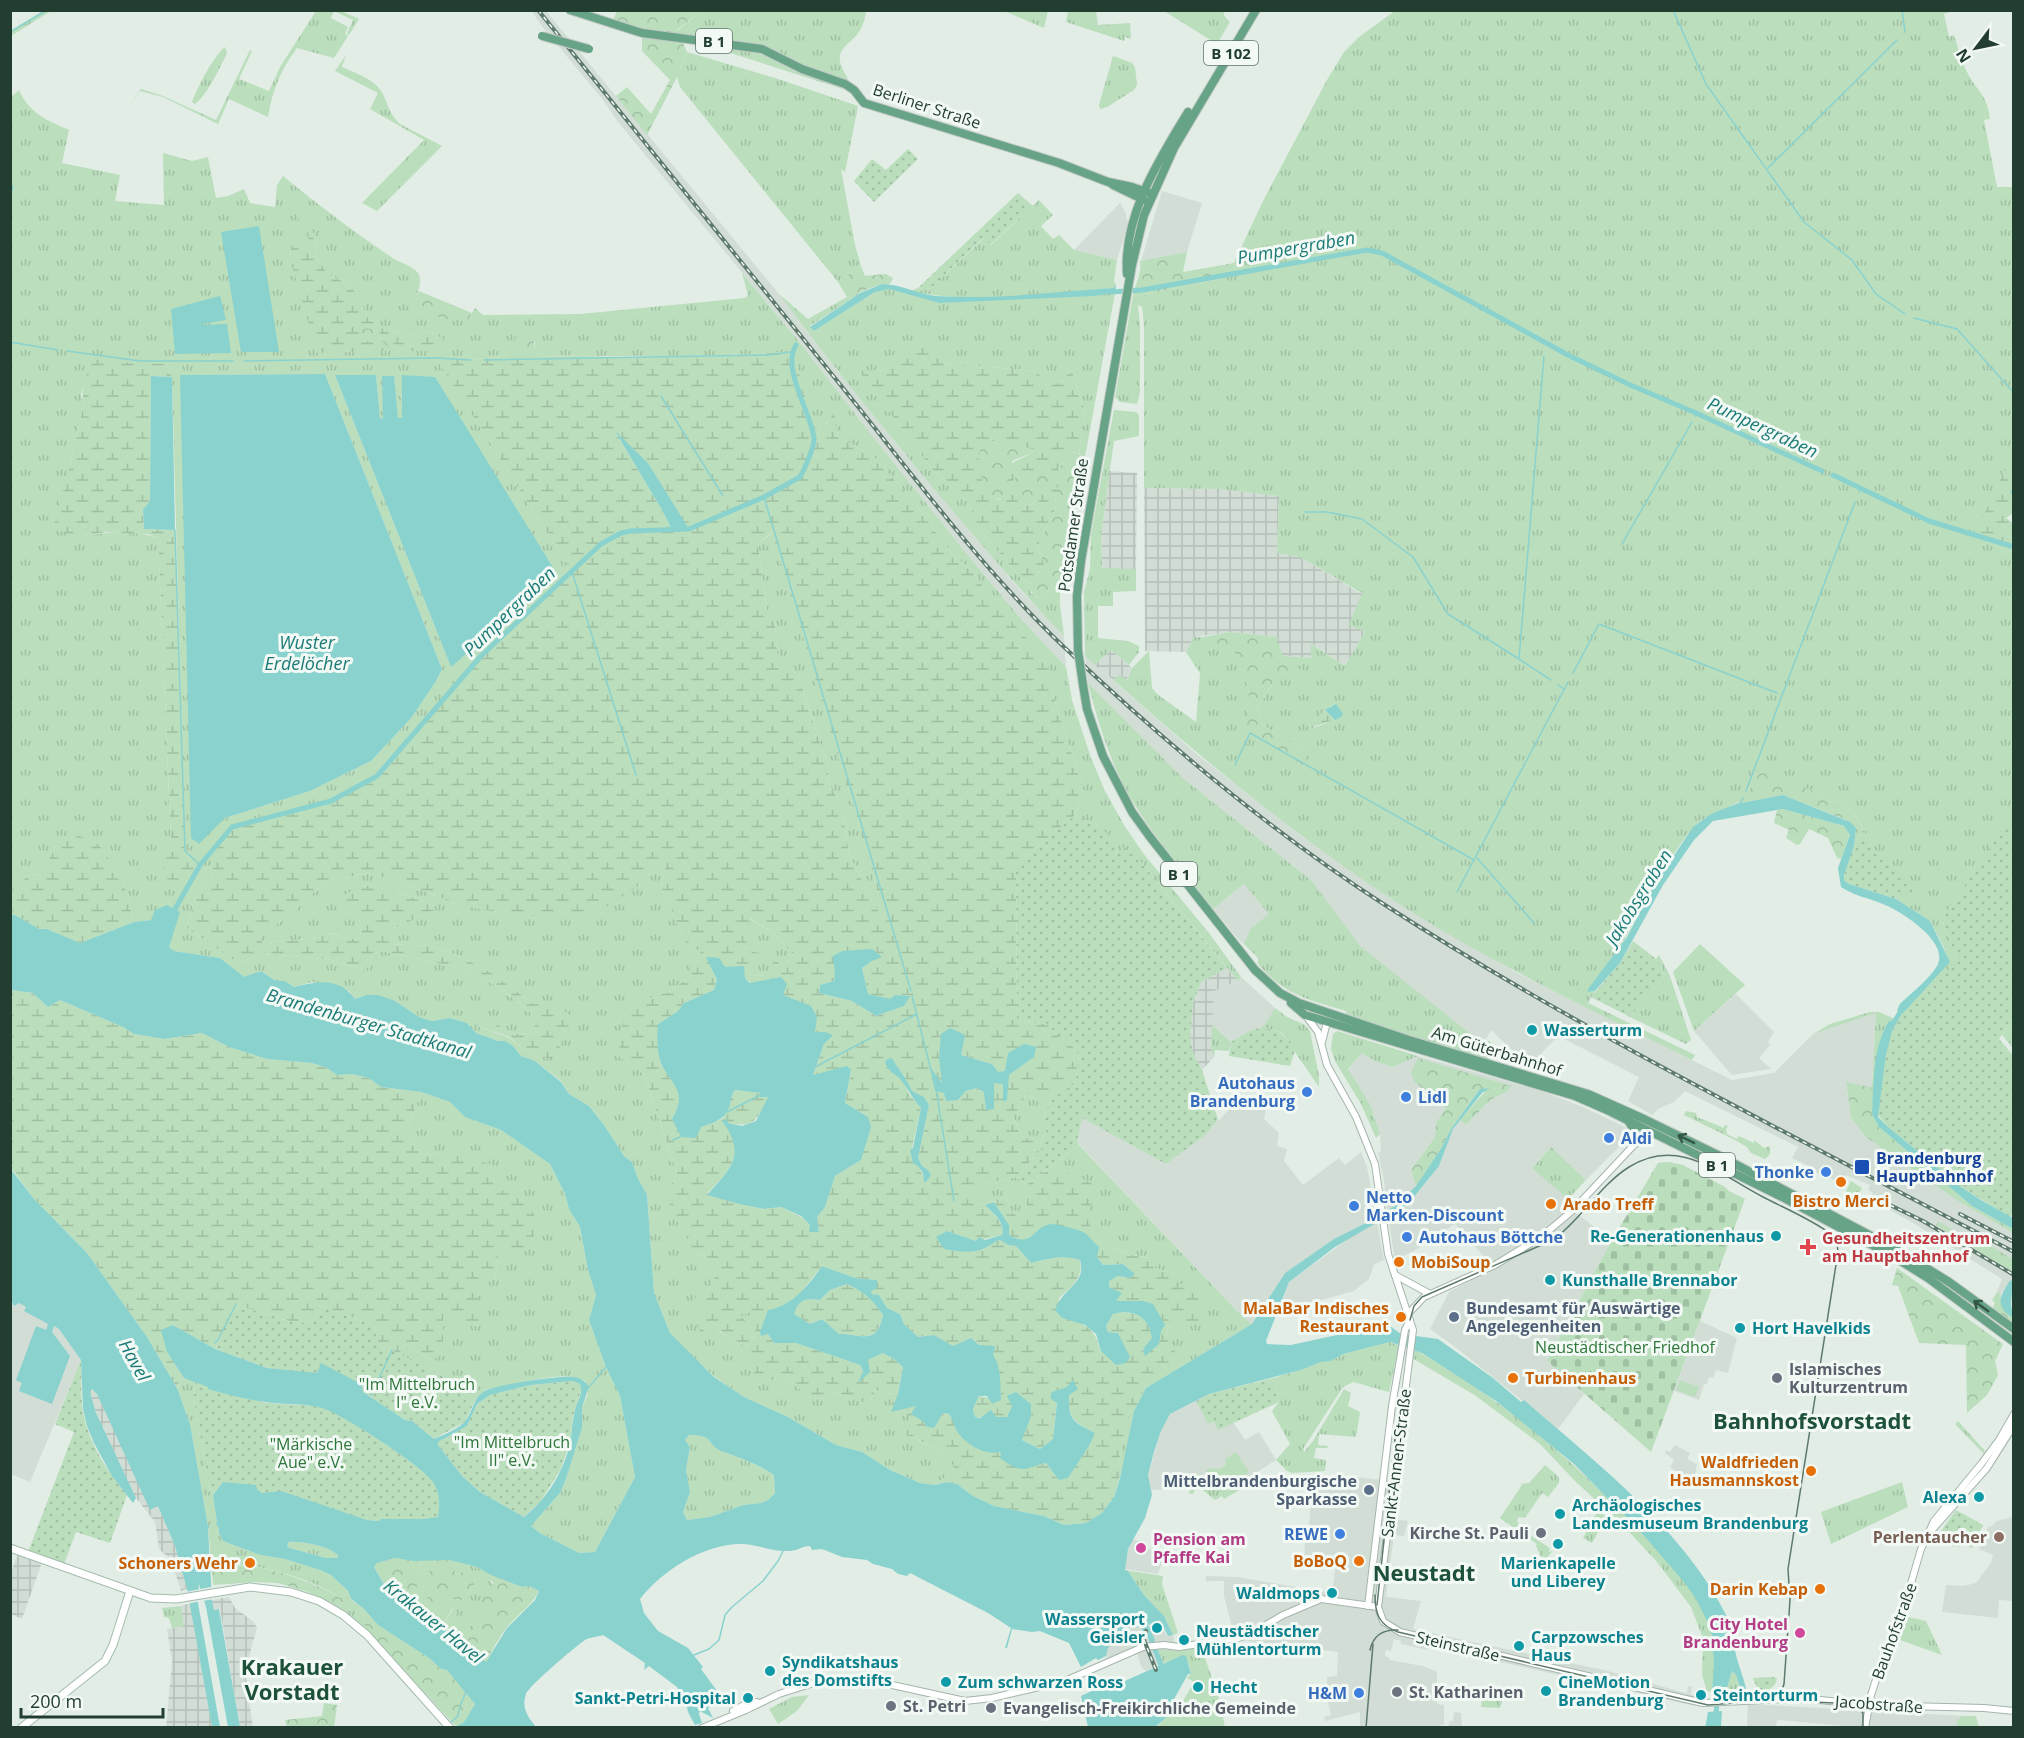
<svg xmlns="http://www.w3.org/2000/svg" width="2024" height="1738" font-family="'Open Sans',sans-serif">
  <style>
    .built { fill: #d1ddd5; fill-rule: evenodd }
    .industrial { fill: url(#industrial-grid) }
    .grass { fill: url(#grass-tufts); fill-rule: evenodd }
    .forest { fill: url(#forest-crowns) }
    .wetland { fill: url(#wetland-marsh); fill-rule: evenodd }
    .cemetery { fill: url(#cemetery-stones) }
    .garden { fill: url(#garden-dots) }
    .pitch { fill: #bbdebd }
    .water { fill: #8ad2ce; fill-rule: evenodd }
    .pier { fill: #e2ede6 }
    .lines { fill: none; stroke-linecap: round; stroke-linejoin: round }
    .stream { stroke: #8ad2ce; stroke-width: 1.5 }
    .canal { stroke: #8ad2ce; stroke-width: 5 }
    .tertiary-casing { stroke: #a5b5ac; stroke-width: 8 }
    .secondary-casing { stroke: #a4bcae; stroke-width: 9 }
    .primary-casing { stroke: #c1c9c5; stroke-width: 10 }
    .tertiary { stroke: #fff; stroke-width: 6 }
    .secondary { stroke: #fff; stroke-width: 7 }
    .primary { stroke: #67a386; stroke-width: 8 }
    .tram { stroke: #5d7a6c; stroke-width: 1.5 }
    .rail-casing { stroke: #5d7a6c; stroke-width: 4 }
    .rail { stroke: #f3f9f5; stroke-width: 1.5; stroke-dasharray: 4.5; stroke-linecap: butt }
    .primary-bridge-casing { stroke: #c1c9c5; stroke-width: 10; stroke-linecap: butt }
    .primary-bridge { stroke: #67a386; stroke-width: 8 }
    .oneway { stroke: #335746 }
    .culture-dot { fill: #0f9aa8; stroke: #f3f9f5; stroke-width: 2 }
    .shop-dot { fill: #3f7fe0; stroke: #f3f9f5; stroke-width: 2 }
    .transit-dot { fill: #1a4fb4; stroke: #f3f9f5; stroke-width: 2 }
    .food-dot { fill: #e8710a; stroke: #f3f9f5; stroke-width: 2 }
    .health-dot { fill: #e0444e; stroke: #f3f9f5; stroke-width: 2 }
    .service-dot { fill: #5c6f8a; stroke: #f3f9f5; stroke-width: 2 }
    .worship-dot { fill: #6b7280; stroke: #f3f9f5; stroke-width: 2 }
    .education-dot { fill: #8d6e63; stroke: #f3f9f5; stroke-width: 2 }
    .hotel-dot { fill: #d1479c; stroke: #f3f9f5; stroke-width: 2 }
    .labels { text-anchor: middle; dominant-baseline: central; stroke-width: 6; stroke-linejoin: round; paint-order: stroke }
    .shield { fill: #f3f9f5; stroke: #61766c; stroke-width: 1.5 }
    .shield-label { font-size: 15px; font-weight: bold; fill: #223e31 }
    .street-label { font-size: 16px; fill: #223e31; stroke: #f3f9f5 }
    .culture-label { font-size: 16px; font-weight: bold; fill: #0d838f; stroke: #f3f9f5; text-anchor: start }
    .shop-label { font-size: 16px; font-weight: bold; fill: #366cbe; stroke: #f3f9f5; text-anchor: end }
    .transit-label { font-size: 16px; font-weight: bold; fill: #164399; stroke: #f3f9f5; text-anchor: start }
    .food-label { font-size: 16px; font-weight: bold; fill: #c56008; stroke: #f3f9f5; text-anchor: end }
    .health-label { font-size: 16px; font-weight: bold; fill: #be3a42; stroke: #f3f9f5; text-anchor: start }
    .service-label { font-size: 16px; font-weight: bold; fill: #4e5e75; stroke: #f3f9f5; text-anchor: start }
    .park-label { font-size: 16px; fill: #2c7639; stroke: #f3f9f5 }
    .worship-label { font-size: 16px; font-weight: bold; fill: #5b616d; stroke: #f3f9f5; text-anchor: start }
    .education-label { font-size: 16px; font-weight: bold; fill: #785e54; stroke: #f3f9f5; text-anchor: end }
    .hotel-label { font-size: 16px; font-weight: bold; fill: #b23c85; stroke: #f3f9f5; text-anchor: start }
    .water-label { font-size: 18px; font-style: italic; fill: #1b7b77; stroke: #f3f9f5 }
    .district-label { font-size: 22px; font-weight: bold; fill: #1e5139; stroke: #f3f9f5 }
  </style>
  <defs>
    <pattern id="industrial-grid" width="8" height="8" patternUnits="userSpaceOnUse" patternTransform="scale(1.5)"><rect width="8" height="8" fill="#d1ddd5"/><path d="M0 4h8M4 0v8" fill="none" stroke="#b3bfb7"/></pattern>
    <pattern id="grass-tufts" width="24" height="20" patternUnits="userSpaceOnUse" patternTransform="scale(1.5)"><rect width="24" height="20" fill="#bbdebd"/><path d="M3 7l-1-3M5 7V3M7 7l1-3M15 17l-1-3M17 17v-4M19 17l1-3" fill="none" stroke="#a0c0a3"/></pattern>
    <pattern id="forest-crowns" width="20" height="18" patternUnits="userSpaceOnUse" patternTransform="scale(1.5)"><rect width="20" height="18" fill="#bbdebd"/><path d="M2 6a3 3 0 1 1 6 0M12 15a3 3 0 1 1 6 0" fill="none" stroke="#a0c0a3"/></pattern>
    <pattern id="wetland-marsh" width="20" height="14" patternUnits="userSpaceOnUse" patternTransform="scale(1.5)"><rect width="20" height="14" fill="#bbdebd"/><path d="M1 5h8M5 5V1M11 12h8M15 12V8" fill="none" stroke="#a0c0a3"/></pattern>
    <pattern id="cemetery-stones" width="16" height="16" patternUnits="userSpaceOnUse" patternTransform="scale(1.5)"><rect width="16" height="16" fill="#bbdebd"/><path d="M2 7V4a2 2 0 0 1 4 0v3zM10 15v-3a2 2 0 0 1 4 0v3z" fill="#a0c0a3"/></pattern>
    <pattern id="garden-dots" width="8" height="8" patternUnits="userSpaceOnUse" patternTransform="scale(1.5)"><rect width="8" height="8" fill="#bbdebd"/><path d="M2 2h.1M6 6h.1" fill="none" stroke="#a0c0a3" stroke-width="1.8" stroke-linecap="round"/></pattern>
  </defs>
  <rect width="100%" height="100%" fill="#e2ede6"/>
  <g class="built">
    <polygon points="532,11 546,11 779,294 811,337 899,447 1020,590 1064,636 1066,667 1022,620 975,564 873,437 800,343 618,122 603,100 541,25"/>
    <polygon points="1162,191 1202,203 1187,252 1141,261"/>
    <polygon points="1120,203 1125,212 1129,226 1128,233 1125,234 1117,260 1074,250"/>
    <polygon points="1085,656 1199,756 1304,838 1391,898 1517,973 1732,1080 1774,1073 1813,1034 1876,1013 1872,1088 1846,1083 1851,1118 1866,1137 1958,1201 2013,1233 2013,1259 1981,1240 1978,1244 1937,1225 2013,1272 2013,1281 2010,1280 2001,1294 1997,1292 2002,1279 1913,1223 1870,1199 1873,1193 1868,1190 1870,1185 1846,1175 1842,1185 1829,1177 1825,1175 1824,1176 1815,1172 1816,1170 1811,1167 1792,1158 1798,1147 1685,1091 1674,1102 1658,1109 1652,1115 1628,1101 1639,1077 1562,1038 1554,1040 1534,1061 1524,1052 1513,1051 1491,1030 1483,1044 1359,946 1312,881 1184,779 1088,683"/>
    <polygon points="1244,884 1269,914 1251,928 1244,944 1240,941 1213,909"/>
    <polygon points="1241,977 1275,1008 1263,1027 1249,1031 1231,1042 1212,1025 1214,991 1238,981"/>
    <polygon points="1736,994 1774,1032 1768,1042 1770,1045 1759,1058 1771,1069 1732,1075 1694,1031"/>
    <path d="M 1362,1053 L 1377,1062 L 1393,1067 L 1418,1056 L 1541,1091 L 1583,1107 L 1625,1127 L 1629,1133 L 1627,1139 L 1586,1180 L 1551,1147 L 1532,1167 L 1568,1199 L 1564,1204 L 1612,1240 L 1547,1361 L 1584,1394 L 1558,1429 L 1454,1346 L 1430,1329 L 1449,1292 L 1494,1268 L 1455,1224 L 1420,1245 L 1419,1248 L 1395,1260 L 1386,1204 L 1384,1180 L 1378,1153 L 1381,1151 L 1380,1134 L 1370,1104 L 1348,1070 ZM 1414,1081 L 1508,1091 L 1490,1100 L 1466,1125 L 1460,1120 L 1453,1129 L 1439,1166 L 1419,1191 L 1401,1210 L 1400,1201 L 1416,1186 L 1411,1170 L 1435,1137 L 1436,1123 L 1446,1108 Z"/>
    <polygon points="1239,1099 1267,1102 1264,1119 1279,1133 1277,1146 1287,1149 1284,1161 1303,1185 1339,1158 1345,1165 1361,1152 1367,1167 1384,1260 1374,1264 1369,1279 1354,1291 1303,1305 1282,1301 1289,1282 1347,1240 1334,1239 1285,1273 1252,1324 1236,1310 1077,1142 1080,1119 1082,1118 1166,1164 1205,1135"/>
    <polygon points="10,1300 14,1306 19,1303 26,1307 25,1311 59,1329 81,1360 30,1482 11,1474"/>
    <polygon points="1700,1321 1737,1338 1728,1373 1716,1370 1713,1378 1709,1377 1707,1384 1704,1384 1699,1400 1674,1391"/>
    <polygon points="1196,1401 1208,1424 1214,1421 1233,1422 1245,1440 1259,1432 1276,1460 1225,1492 1196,1488 1151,1490 1148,1475 1161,1431 1170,1414"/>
    <polygon points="1675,1445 1690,1453 1687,1459 1697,1464 1695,1474 1702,1478 1697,1489 1670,1467 1674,1460 1665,1453 1666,1450 1670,1452"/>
    <polygon points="1335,1475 1393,1481 1396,1485 1398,1486 1394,1519 1408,1521 1404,1536 1394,1535 1386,1595 1387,1597 1421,1601 1413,1629 1608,1671 1678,1691 1687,1693 1688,1686 1692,1686 1691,1694 1700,1699 1695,1706 1430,1646 1428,1650 1401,1644 1401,1641 1394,1639 1391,1651 1386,1650 1385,1652 1385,1656 1390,1658 1389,1660 1423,1666 1437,1672 1437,1704 1444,1705 1444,1725 1439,1725 1439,1728 1360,1727 1360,1712 1325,1721 1324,1717 1331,1715 1327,1698 1327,1677 1337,1676 1338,1652 1252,1642 1238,1638 1232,1632 1233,1631 1224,1596 1224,1581 1206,1581 1206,1576 1237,1577 1332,1593 1336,1563 1304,1560 1306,1526 1309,1526 1312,1488 1330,1490 1336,1483"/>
    <polygon points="2013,1517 2013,1601 1999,1600 1998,1618 1942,1612 1946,1585 1963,1586 1976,1583 1991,1563 1993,1555 1979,1549 1988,1527 1992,1526 1996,1521"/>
    <polygon points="1133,1539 1147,1544 1146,1548 1156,1551 1156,1553 1164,1556 1158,1574 1125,1569 1128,1549"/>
    <polygon points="1160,1620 1167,1636 1173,1635 1178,1657 1146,1671 1141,1667 1136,1649 1109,1660 1106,1656 1108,1639 1134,1627 1142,1627 1145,1635 1150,1638 1153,1636 1148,1625"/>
    <polygon points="1748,1704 1963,1716 1963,1727 1869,1728 1777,1720 1776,1727 1747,1728"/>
    <polygon points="1454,1712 1461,1713 1462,1727 1448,1727 1450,1721 1453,1721"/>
  </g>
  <g class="industrial">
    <polygon points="1110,471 1137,473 1136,569 1102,569 1101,535"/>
    <polygon points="1144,488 1220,489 1279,496 1277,553 1300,557 1362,594 1365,632 1345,666 1312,644 1311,658 1282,656 1277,637 1230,632 1194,637 1186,652 1145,651"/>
    <polygon points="1111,650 1132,668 1126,681 1119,675 1113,680 1095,665"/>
    <polygon points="1227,968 1238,981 1214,991 1211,1047 1214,1057 1202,1070 1193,1053 1190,1038 1193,1003 1201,982"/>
    <polygon points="92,1388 97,1394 151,1510 158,1506 175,1546 187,1589 181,1591 171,1560 159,1549 155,1522 136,1498 96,1413 90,1392"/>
    <polygon points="18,1553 42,1562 22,1619 11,1614 10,1575"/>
    <polygon points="229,1597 235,1608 254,1622 257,1628 245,1671 253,1727 240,1727 220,1609 214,1610 212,1600"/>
    <polygon points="190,1603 212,1727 166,1728 172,1661 167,1629 184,1626 181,1606"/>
  </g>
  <g class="grass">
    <polygon points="44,10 51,11 11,36 11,31"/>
    <path d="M 1396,10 L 1954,11 L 1944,14 L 1949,37 L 1954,35 C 1958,47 1961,61 1967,72 C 1976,90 1988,96 1990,119 L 1984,120 L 1997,187 L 2013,187 L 2013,465 L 2003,473 L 1974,539 L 2013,552 L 2014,814 L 1948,910 L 1940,916 L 1956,956 L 1948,972 L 1943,969 L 1948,960 L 1944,948 L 1930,921 L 1896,899 L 1902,894 L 1890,870 L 1876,854 L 1857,818 L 1845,805 L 1801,786 L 1754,771 C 1753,776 1752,783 1750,788 C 1739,811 1706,810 1691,830 C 1666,862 1647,899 1627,935 C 1616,955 1599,972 1589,992 L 1595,991 L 1588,1003 L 1695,1055 L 1692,1060 C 1599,1014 1504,969 1415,914 C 1307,846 1209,765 1113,680 L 1119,675 L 1127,680 L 1132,668 L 1149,651 L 1152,688 L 1157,694 L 1196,722 L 1200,673 L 1186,652 L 1194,637 L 1203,637 L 1213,646 L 1226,646 L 1240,657 L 1240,674 L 1249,687 L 1247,729 L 1307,753 L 1263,725 L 1257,709 L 1285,664 L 1282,656 L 1311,658 L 1311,644 L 1345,666 L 1365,632 L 1349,625 L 1362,593 L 1300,557 L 1277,553 L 1279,496 L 1220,489 L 1144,488 L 1144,326 L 1142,307 L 1138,305 L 1140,324 L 1140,392 L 1137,404 L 1120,402 L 1115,397 L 1133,295 L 1140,296 L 1237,275 L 1234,263 L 1264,199 L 1327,80 L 1344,52 L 1359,37 ZM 1332,705 L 1335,720 L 1310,729 L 1308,726 Z"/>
    <path d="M 316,11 L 341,11 L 359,19 L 349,35 L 347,33 L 353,20 L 334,11 L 331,18 L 348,27 L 345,33 L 348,36 L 334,58 L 297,48 C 281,69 272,91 268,117 L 229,99 L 218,124 L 163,97 L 140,91 L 127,108 L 141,89 L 163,96 L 216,120 L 250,50 L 252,51 L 239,79 L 269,91 L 280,67 Z"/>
    <path d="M 701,11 L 866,11 C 865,20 862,30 855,37 C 846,46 836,51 841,65 C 843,71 847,76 849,82 L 843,89 L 680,37 L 677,31 Z"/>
    <polygon points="1004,11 1048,10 1048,11 1044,28"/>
    <polygon points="1068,11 1096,11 1098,25 1130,23 1131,39 1125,37 1124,41 1066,22"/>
    <polygon points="1214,11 1216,12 1223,11 1225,17 1230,22 1217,44 1164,11"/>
    <path d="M 225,47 L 227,53 C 220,68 207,95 195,104 L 192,102 C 198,86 213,57 225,47 Z"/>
    <polygon points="687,52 775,78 858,106 845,172 841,169 855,245 861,266 838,282 680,87 677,77"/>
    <path d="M 346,55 L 342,67 C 357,74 375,79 383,94 C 388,105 390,115 400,124 L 442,146 L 377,211 L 362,203 L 424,140 L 370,109 L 378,93 L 335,71 Z"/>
    <polygon points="1113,56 1132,63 1135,67 1137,85 1134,90 1107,107 1100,109 1099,105"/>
    <path d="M 19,90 C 29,113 48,121 69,130 L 62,163 L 120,175 L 115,201 L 164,205 L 163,153 L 192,161 L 208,157 L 216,198 L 228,196 L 244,189 L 250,203 L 275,207 L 277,185 L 283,176 C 318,205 353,231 391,257 C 398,262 413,266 418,273 C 423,281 418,293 414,299 L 469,319 L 475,308 L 483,315 L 580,314 L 745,298 L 748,295 L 742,273 L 800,343 L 873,437 L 975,564 L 1022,620 L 1066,667 L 1072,700 L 1091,758 L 1105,791 L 1124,825 L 1143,853 L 1209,933 L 1241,977 L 1238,981 L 1136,856 L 1114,851 L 1099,827 L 1075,815 L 1084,791 L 1051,689 L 1051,677 L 989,596 L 975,574 L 951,552 L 914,502 L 873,456 L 837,436 L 833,414 L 820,432 L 811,424 L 796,361 L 796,346 L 791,352 C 707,357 624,357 540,355 L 535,349 L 535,341 L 517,348 L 515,353 L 509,355 L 471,360 L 437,359 L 572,572 L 481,656 L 377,776 L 331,801 L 232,827 L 213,850 L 213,872 L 194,900 L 187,928 L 238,963 L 263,954 L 328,959 L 369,971 L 372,954 L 382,951 L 461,968 L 499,987 L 530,1012 L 537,1033 L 515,1034 L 465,1008 L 477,1026 L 510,1038 L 522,1049 L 550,1059 L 534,1004 L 490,972 L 458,955 L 429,946 L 390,944 L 390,930 L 434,910 L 434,906 L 378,884 L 356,888 L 356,913 L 362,927 L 358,940 L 327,933 L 319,938 L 262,943 L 261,933 L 288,917 L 319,887 L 363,873 L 399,881 L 461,906 L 637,887 L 657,865 L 666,865 L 661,887 L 686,943 L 701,952 L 691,976 L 667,993 L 656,994 L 619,1056 L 644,1074 L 677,1173 L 674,1182 L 675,1219 L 689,1230 L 694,1252 L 719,1262 L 712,1286 L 693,1300 L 705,1307 L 718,1330 L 731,1339 L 748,1347 L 772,1380 L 786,1377 C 808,1395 810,1406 838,1393 L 868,1404 L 876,1390 L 896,1395 L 914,1407 L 912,1429 L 902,1432 C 917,1442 952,1450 954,1470 L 935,1485 L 920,1483 L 890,1470 L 862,1452 L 836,1445 L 788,1417 L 744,1397 L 715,1377 L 690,1354 L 670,1333 L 654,1293 L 647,1194 L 639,1181 L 632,1162 L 624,1156 L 604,1125 L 589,1106 L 569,1094 L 561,1081 L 535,1061 L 521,1056 L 513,1046 L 476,1033 L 467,1023 L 450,1018 L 432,1021 L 419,1017 L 395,1001 L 366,995 L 355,999 L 349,991 L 312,982 L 294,987 L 285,981 L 274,980 L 261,971 L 244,978 L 220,958 L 174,951 L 169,947 L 170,939 L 151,920 L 134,922 L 123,879 L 57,845 L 40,874 L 30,875 L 11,889 L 10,98 ZM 295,210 L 315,235 L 316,256 L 327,273 L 347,284 L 360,297 L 366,316 L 383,329 L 409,335 L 429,332 L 443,339 L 394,343 L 289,255 L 292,246 L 309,240 ZM 141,364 L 166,364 L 172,377 L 185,851 L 200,865 L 162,848 L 171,841 L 158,538 C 133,529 104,532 78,537 L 70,465 L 84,403 L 81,395 L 87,377 ZM 325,374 L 442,669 L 436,681 L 412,717 L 371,761 L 310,791 L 225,818 L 180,375 ZM 335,375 L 376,375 L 380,418 L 384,419 L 394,376 L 397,419 L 402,418 L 451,667 Z"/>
    <path d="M 1039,200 L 1053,215 L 1041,226 L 1053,239 L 1059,235 L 1074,250 L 1117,260 L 1114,281 L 1116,285 L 1113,288 C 1050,293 972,305 911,291 L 918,288 L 929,290 L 984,238 L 991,245 Z"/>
    <path d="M 886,288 L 939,303 L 1115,293 L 1085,457 L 1079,454 L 1085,411 L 1071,369 L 1062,382 L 1046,386 L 1036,371 L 943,363 L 909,348 L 910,356 L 888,370 L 860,372 L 932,469 L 969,503 L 978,528 L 1021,578 L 1031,584 L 1030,592 L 1039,598 L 1060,584 L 1060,605 L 1064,636 C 1020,591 981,544 940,496 C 885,430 830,363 779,294 L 808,319 L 847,297 L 860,293 L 810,326 L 814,331 L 875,292 Z"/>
    <polygon points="1114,410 1136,412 1139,416 1139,436 1114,441 1101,535 1102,568 1136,569 1136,591 1113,592 1113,606 1098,606 1098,638 1128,641 1139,646 1139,652 1129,665 1111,650 1095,665 1085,656 1084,592 1090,569 1091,534"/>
    <polygon points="773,532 888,927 872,901 849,854 842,808 828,781 829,769 799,678 777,653 775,620 767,612 758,544"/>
    <path d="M 1088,683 L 1184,779 L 1312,881 L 1360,946 L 1482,1043 L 1486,1039 C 1492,1043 1497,1047 1497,1055 L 1488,1060 L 1346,1015 L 1346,1011 C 1308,1000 1285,995 1258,964 L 1258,958 L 1244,944 L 1251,928 L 1269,914 L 1244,884 L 1213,909 C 1187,877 1161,845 1138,810 C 1113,772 1099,727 1088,683 Z"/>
    <polygon points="749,918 773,933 796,957 767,975 751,976 747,965 748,951 743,945 749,939"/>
    <polygon points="1700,944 1745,985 1694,1031 1673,972"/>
    <polygon points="1659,955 1670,976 1691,1040 1686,1044 1630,1017 1665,975 1656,959"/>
    <polygon points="1275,1008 1287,1017 1305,1025 1310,1031 1319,1076 1319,1087 1282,1033 1263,1027"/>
    <polygon points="1870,1012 1879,1012 1899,1021 1891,1032 1894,1024 1884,1029 1878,1053 1874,1088 1872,1088 1876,1013 1813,1034 1830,1024"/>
    <polygon points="2013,1017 2013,1048 2002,1035"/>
    <polygon points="1212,1025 1231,1042 1229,1051 1215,1050 1214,1057 1211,1048"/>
    <polygon points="1337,1031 1418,1056 1393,1067 1377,1062 1362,1053 1348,1069 1370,1104 1380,1134 1376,1138 1361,1104 1335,1061 1331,1049 1333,1034"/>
    <path d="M 421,1092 L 450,1102 L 465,1117 L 501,1130 L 550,1164 L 565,1194 L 569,1209 L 580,1227 L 588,1270 L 596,1295 L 589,1320 L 606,1367 L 620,1396 L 635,1477 L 595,1552 L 579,1553 L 540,1533 L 531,1526 L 560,1493 L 566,1479 L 582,1428 L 582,1407 L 588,1394 L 585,1381 C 564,1370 525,1382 502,1387 C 497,1388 491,1388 488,1389 C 480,1392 475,1400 472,1407 L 444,1377 L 399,1354 L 405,1344 L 432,1360 L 443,1311 L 478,1286 L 495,1279 L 499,1251 L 494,1190 L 445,1153 L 422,1155 L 407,1131 Z"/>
    <polygon points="1053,1092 1043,1119 1049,1125 1040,1144 1022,1136 1013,1116 1027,1094 1035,1100"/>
    <polygon points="1686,1111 1696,1113 1697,1117 1724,1128 1724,1125 1728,1126 1726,1130 1727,1134 1737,1139 1739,1136 1754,1143 1754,1140 1764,1148 1770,1146 1770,1154 1765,1159 1751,1153 1747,1147 1733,1139 1684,1115"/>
    <path d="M 1079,1145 L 1236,1310 L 1252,1324 L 1146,1388 L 1144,1382 L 1166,1338 L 1167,1329 L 1175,1324 L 1179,1285 L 1174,1273 L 1155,1268 L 1153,1258 C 1129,1256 1087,1246 1087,1215 C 1088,1210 1092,1202 1094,1197 L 1067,1173 L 1053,1174 L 1045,1171 Z"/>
    <polygon points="1551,1147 1586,1180 1568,1199 1532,1168"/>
    <polygon points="1925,1166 1972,1206 2013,1229 2013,1233 1958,1201 1916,1172"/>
    <polygon points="1017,1177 1026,1185 1027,1205 1020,1219 1012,1213 1006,1197 982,1205 966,1200 984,1184"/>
    <polygon points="1851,1181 1862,1188 1857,1197 1846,1191"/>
    <polygon points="1939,1222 1978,1244 1981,1240 2013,1259 2013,1272 1936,1225"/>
    <polygon points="749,1312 756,1318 756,1338 748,1334 741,1317"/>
    <polygon points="1390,1342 1399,1346 1389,1392 1353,1382 1343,1387 1303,1449 1304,1452 1313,1441 1344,1389 1351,1393 1348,1406 1360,1412 1356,1437 1319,1434 1318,1445 1328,1446 1327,1448 1316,1448 1314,1458 1326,1460 1325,1471 1292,1473 1287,1471 1276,1460 1290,1444 1272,1411 1279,1402 1273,1378 1301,1370 1321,1362 1331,1361 1343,1354"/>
    <path d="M 1414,1349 C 1425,1355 1435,1362 1445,1368 C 1523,1415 1590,1476 1651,1543 C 1672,1567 1698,1593 1709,1624 C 1717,1646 1714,1670 1712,1692 L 1707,1691 L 1702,1675 L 1703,1638 L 1691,1607 L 1657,1562 L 1620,1522 L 1576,1482 L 1540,1444 L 1476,1396 L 1412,1358 Z"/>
    <path d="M 184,1378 L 195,1381 L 194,1400 L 210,1491 L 213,1495 L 219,1533 L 223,1541 L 260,1555 L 285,1559 L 320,1570 L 331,1575 L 348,1591 L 340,1598 C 317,1581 275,1570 247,1565 C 241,1564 234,1568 229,1570 L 220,1561 L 220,1551 L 211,1559 L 208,1527 L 210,1526 L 208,1526 L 190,1424 L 177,1388 Z"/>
    <polygon points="1129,1411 1134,1411 1124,1462 1119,1461"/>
    <polygon points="1958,1421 1985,1451 1984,1454 1955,1424"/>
    <path d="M 688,1435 C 715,1435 706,1444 721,1451 C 739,1458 758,1464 774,1475 L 775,1493 L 768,1500 L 761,1503 L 743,1505 L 710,1517 L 687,1520 L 683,1512 L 690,1492 L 686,1470 L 690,1447 L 685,1440 Z"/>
    <polygon points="1236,1452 1249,1472 1236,1481 1241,1489 1224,1499 1222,1496 1215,1500 1200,1488 1196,1489 1193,1494 1188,1493 1206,1475 1206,1471 1211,1468 1220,1469 1226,1465 1225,1459"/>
    <polygon points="1545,1465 1559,1477 1559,1483 1548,1497 1542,1493 1525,1518 1519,1517 1517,1520 1518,1523 1530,1531 1528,1534 1550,1548 1549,1551 1550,1552 1553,1550 1544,1563 1536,1546 1537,1544 1500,1518 1522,1485 1520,1484 1529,1483"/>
    <polygon points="1902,1482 1908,1507 1831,1544 1821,1512"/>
    <polygon points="1590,1525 1599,1530 1592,1543 1583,1538"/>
    <path d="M 289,1542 C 303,1541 327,1546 338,1555 L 338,1558 L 326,1558 L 290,1548 L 287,1546 Z"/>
    <polygon points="424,1560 433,1560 435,1567 423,1576 418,1566"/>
    <path d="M 457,1562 L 477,1567 L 491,1574 L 489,1580 L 495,1586 L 472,1632 C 462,1635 457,1633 449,1626 L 457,1612 L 452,1609 L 443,1625 L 433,1618 L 443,1599 L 463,1600 L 473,1588 L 476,1578 L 461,1573 L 456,1575 L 453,1565 Z"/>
    <polygon points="1125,1570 1163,1576 1162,1584 1178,1633 1173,1635 1164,1616 1144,1595 1128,1571"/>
    <polygon points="419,1585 431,1592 419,1610 404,1599"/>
    <polygon points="181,1606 184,1626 172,1628 169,1618 164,1617 162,1608"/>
    <polygon points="364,1609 365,1628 345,1611"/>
    <polygon points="1908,1617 1926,1621 1942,1655 1900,1640"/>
    <path d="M 1201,1647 L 1218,1695 L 1225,1727 L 1155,1728 L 1172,1713 L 1169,1708 L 1171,1704 L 1179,1708 L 1194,1682 L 1187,1678 L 1191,1674 C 1190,1665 1188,1663 1183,1656 L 1163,1663 L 1158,1649 L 1178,1651 Z"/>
    <polygon points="795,1661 797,1680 783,1686 789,1663"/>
    <polygon points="1732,1671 1736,1675 1740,1689 1726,1689"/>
    <polygon points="1484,1689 1501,1692 1500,1695 1503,1696 1500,1708 1481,1707"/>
    <polygon points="465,1691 475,1704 464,1722 457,1727 449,1719 458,1717 467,1708"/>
    <polygon points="809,1695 797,1711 778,1724 769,1709 792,1697"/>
    <polygon points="1963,1716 1976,1716 1979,1727 1957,1727 1957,1720"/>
  </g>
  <g class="forest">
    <polygon points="617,11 701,11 677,30 687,52 676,79 647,135 616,96 627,87 651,114 670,80 642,51 642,36 614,27 614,18"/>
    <path d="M 1187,252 L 1183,272 L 1234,263 L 1237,275 L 1140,296 L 1133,295 C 1135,284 1142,274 1140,261 Z"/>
    <path d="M 861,266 L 865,276 L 886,274 L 893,278 L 890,284 C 875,283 862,293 847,297 L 838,282 Z"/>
    <path d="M 419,291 L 472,313 L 469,319 C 444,322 431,318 414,299 Z"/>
    <path d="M 363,328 C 377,328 392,340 400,351 L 392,351 L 383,342 L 372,339 L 365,343 L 359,333 Z"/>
    <path d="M 517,335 L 533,337 L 535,349 L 540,355 L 509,355 C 518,351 515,347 515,338 Z"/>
    <path d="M 992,439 L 1033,448 L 1034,452 L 1012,461 L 1012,484 L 1019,467 L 1049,469 L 1053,480 L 1040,500 L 1028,506 C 1013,500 1001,501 986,494 L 976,457 L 982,446 Z"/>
    <polygon points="1072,452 1085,457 1066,569 1060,584 1039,598 1030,591 1031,584 1044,564 1038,546 1057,505 1054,493 1058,469"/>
    <polygon points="1230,632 1277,637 1285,664 1306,671 1304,679 1276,678 1257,709 1263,725 1307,753 1306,767 1246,729 1249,687 1240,674 1240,657 1226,646 1213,646 1203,637"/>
    <polygon points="1754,770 1801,786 1845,805 1857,818 1863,830 1854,846 1856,828 1846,820 1783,795 1736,804 1750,789"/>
    <polygon points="1783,809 1844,826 1850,835 1841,859 1837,858 1828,838 1809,829 1800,844 1797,845 1786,838 1789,830 1774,823 1777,810"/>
    <polygon points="1418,1058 1511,1086 1508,1091 1490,1100 1466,1125 1460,1120 1488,1088 1479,1090 1451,1129 1442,1147 1416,1186 1411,1170 1435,1137 1436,1123 1446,1108 1414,1081 1411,1072"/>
    <polygon points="1846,1082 1874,1088 1872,1114 1879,1127 1925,1166 1916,1172 1866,1137 1851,1118"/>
    <polygon points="1897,1268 2003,1344 1995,1361 1998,1375 1987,1395 1967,1413 1966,1345 1919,1343 1898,1286 1892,1285"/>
    <path d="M 1997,1292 L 2001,1294 C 2000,1305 2004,1312 2013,1318 L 2013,1324 L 1992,1309 L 1995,1303 L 1992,1300 Z"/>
    <path d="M 219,1551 L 224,1557 L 220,1561 L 229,1569 C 245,1556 323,1585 340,1598 L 348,1591 L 351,1600 L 364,1609 L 378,1625 L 429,1658 L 441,1669 L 447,1670 L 465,1691 L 467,1708 L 458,1717 L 449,1719 L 365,1628 L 364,1609 L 345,1611 L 328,1601 L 308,1592 L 278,1583 L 255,1582 L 213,1585 L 211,1559 Z"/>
    <path d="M 395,1558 L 424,1560 L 418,1566 L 423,1576 L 435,1567 L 433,1560 L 449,1560 L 457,1562 L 453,1565 L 456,1575 L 461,1573 L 463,1570 L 467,1568 L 472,1571 L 470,1575 L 476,1578 L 473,1588 L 463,1600 L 443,1599 L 434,1618 L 443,1625 L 453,1609 L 457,1612 L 449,1626 C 457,1633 462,1635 472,1631 L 483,1607 L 479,1604 L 483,1593 L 495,1586 L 492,1581 L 488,1580 L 491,1574 L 522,1587 L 529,1586 L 539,1591 C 532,1605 518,1614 508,1626 C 499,1637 492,1650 486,1663 L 419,1610 L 431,1592 L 419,1585 L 404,1599 L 385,1586 L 374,1567 L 377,1563 Z"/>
    <polygon points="324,1703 337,1705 334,1727 287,1727 285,1720 322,1716"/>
  </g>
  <g class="wetland">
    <path d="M 293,207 L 315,235 L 316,256 L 327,273 L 347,284 L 360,297 L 366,316 L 383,329 L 409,335 L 429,332 L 444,339 L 427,351 L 400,351 C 392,340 377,328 363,328 L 359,333 L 365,343 L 372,339 L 383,342 L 392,351 L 317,353 L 289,255 L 292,246 L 309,240 Z"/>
    <path d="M 796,345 L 796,361 L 812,424 L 820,432 L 834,413 L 837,436 L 873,456 L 914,502 L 951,552 L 975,574 L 989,596 L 1046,660 L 1051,677 L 1051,689 L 1084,791 L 1075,815 L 1016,865 L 1017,1021 L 1049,1024 L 1055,1034 L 1070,1043 L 1079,1055 L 1076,1080 L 1065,1097 L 1053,1092 L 1040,1103 L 1027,1094 L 1013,1117 L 1022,1136 L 1040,1144 L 1042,1148 L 1017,1177 L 984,1184 L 967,1200 L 982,1205 L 1006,1197 L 1012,1213 L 1020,1218 L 1027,1205 L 1026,1185 L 1045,1171 C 1053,1174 1058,1172 1065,1173 C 1075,1174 1086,1180 1094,1185 C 1094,1190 1095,1195 1094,1199 C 1092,1205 1087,1210 1088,1216 C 1090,1247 1128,1256 1153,1258 L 1155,1268 L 1174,1273 L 1180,1284 L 1193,1284 L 1202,1295 L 1202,1318 L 1188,1328 L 1175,1324 L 1167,1329 L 1166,1338 L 1175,1350 L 1172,1365 L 1144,1382 L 1146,1388 L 1134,1411 L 1129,1412 L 1119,1461 L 1124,1462 L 1114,1497 L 1102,1513 L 1086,1523 L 1064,1525 L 1044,1516 L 994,1506 L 973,1496 L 957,1484 L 946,1482 L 935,1485 L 954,1470 C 952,1450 916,1441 901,1432 L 912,1429 L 908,1414 L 913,1408 L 886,1416 L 896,1395 L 876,1390 L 868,1404 L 838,1393 C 810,1406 808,1395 786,1377 L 772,1380 L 755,1376 L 748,1347 L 731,1339 L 719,1330 L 705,1340 L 696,1324 L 705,1307 L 692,1300 L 712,1286 L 719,1262 L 694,1252 L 687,1242 L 689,1230 L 675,1219 L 664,1188 L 674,1182 L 677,1173 L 644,1074 L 619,1056 L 621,1030 L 625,1016 L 656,994 L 667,993 L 691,976 L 691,962 L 701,952 L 686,943 L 661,887 L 666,865 L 657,865 L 637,887 L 606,907 L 580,913 L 524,916 L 461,906 L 399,881 L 363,873 L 319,887 L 288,917 L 261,933 L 262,943 L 319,938 L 326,933 L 358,940 L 362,927 L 356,913 L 343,896 L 356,888 L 378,884 L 434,906 L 435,910 L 390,930 L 390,944 L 429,946 L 458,955 L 490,972 L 534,1004 L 553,1003 L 580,1022 L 550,1059 L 522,1049 L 510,1037 L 477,1026 L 464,1007 L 515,1034 L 537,1033 L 530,1012 L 499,987 L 461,968 L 382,951 L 372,954 L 369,971 L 328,959 L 263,954 L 238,963 L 187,928 L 194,900 L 213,872 L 213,850 L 232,827 L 331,801 L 377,776 L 481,656 L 572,572 L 436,358 L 471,360 L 509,355 L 540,355 L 627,357 L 716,356 L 791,352 ZM 616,433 L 648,463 L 688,528 L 672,530 L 662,510 ZM 772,532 L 887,924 L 887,925 L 872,901 L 849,854 L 842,808 L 828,781 L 829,769 L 799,678 L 777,653 L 775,620 L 767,612 L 758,544 ZM 750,918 L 773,933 L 796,957 L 774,961 L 767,975 L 751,976 L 747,965 L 760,953 L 748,951 L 743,946 L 749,939 ZM 872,961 L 862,968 L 868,994 L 890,1000 L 895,995 L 909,996 L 904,1006 L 876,1016 L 852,1001 L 819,993 L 820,985 L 834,981 L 836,972 L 833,964 ZM 712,970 L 745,978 L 815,1033 L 825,1032 L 824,1044 L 813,1075 L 851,1071 L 845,1103 L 868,1117 L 861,1160 L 835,1176 L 825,1207 L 817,1217 L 819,1232 L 810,1232 L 810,1225 L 801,1217 L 781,1207 L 764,1209 L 739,1204 L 707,1194 C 720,1180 740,1163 734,1141 C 732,1135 729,1130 728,1123 C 756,1129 756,1119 769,1097 L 760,1093 L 735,1090 L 731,1098 L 728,1110 L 722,1119 L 701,1127 L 672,1119 C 689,1089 672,1087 661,1063 C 657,1052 659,1036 658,1024 L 677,1012 L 684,1003 L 714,990 L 717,980 ZM 961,1055 L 992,1064 L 997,1072 L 1005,1072 L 1034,1057 L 1009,1075 L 1003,1101 L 1003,1084 L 993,1082 L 993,1109 L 984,1092 L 977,1088 L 966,1091 L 958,1100 L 944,1093 L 931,1069 L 942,1084 L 942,1077 ZM 892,1058 C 899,1070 907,1079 912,1092 L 924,1097 L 929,1105 L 918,1158 L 922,1166 L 928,1170 L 930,1175 L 926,1182 L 918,1165 L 913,1163 L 912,1149 L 921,1108 L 910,1095 ZM 994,1202 L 1009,1225 L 1009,1235 C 1023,1243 1027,1240 1039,1230 L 1097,1257 L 1103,1265 L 1123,1264 L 1135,1274 L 1130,1278 L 1118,1276 L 1109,1281 L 1109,1288 L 1115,1301 L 1144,1301 L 1153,1304 C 1160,1328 1167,1339 1145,1355 L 1143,1349 L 1153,1338 C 1149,1317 1134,1308 1113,1314 L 1106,1326 L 1108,1332 L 1118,1333 L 1121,1340 L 1101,1351 C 1093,1325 1087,1325 1062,1318 L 1059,1298 C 1071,1287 1084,1278 1080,1260 C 1064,1254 1047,1259 1031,1263 L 1016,1246 L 1008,1245 L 1000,1240 L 992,1243 L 982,1250 L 947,1231 L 976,1241 L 1002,1235 C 1005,1222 994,1214 985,1205 ZM 822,1266 L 855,1278 L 876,1280 L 870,1291 L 872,1294 L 879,1295 L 887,1308 L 900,1314 L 904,1324 L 918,1337 L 934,1335 L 953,1347 L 971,1338 C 1002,1363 999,1360 1001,1400 L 979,1396 L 973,1409 L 975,1417 L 1007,1417 L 1012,1406 L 1022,1440 L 1040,1449 L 1053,1439 L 1057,1402 L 1069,1395 C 1068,1420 1074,1421 1094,1433 L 1089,1446 L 1059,1480 L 1046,1463 L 1036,1464 L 1001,1454 L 954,1422 L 949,1414 L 943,1413 L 925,1422 L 911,1414 L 917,1406 L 898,1394 L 903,1367 L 894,1359 L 883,1353 L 868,1360 L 859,1382 L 863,1371 L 860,1365 L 796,1343 L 774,1343 L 768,1334 L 779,1309 L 799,1295 ZM 749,1312 L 756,1318 L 755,1338 L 748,1334 L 748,1323 L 741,1317 Z"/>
    <path d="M 909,347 L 940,349 L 943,363 L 1037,371 L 1046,386 L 1062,382 L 1071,369 L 1085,411 L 1079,454 L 1072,452 L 1058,469 L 1063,478 L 1054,493 L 1057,505 L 1038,546 L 1044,564 L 1031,584 L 1021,578 L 978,528 L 969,503 L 932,469 L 859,371 L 888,370 L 893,355 L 909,356 ZM 992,439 L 1033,449 L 1034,452 L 1006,466 L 1008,483 L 1012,484 L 1019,467 L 1031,477 L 1049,469 L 1052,480 L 1038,489 L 1040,500 L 1028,506 L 1018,502 L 1011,491 L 1000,500 L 986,493 L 981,475 L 986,465 L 976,457 L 982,446 Z"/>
    <path d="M 91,359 L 141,364 L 166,364 L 172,377 L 151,376 L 150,502 L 143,511 L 144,529 L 175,530 L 185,851 L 200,865 L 186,888 L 163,877 L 162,848 L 171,840 L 158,538 L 148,534 L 106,532 L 78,537 L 53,529 L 70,465 L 84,403 C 80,392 88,371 91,359 Z"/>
    <polygon points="2013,465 2013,513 2006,518 2013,523 2013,552 1973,539 2003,473"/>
    <polygon points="1325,710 1335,720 1315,726 1310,730 1308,726"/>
    <polygon points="75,834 98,844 123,879 134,922 80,943 47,929 39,929 15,915 11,915 10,889 30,875 40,874 57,845"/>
    <polygon points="11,990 33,993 48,1007 60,1000 123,1027 134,1034 165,1039 202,1033 229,1047 267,1059 312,1063 327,1068 337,1075 352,1074 369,1078 381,1087 421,1092 407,1131 422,1155 445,1153 491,1164 494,1189 523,1194 539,1225 527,1250 499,1251 495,1279 478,1286 479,1328 443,1311 443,1354 432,1360 405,1344 399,1354 378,1344 375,1326 322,1306 315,1319 299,1324 250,1309 234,1307 215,1349 173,1325 167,1352 184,1378 177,1388 147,1337 87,1253 34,1199 11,1168"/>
    <path d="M 847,1284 C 863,1291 873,1300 883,1315 C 875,1346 864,1334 839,1334 L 822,1319 L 810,1324 L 793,1314 C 799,1299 805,1298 820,1300 L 830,1290 Z"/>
  </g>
  <polygon class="cemetery" points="1669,1162 1683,1165 1725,1187 1729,1191 1745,1199 1651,1452 1547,1361 1612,1240 1658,1163"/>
  <g class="garden">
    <polygon points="908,149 918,159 874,202 854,181 872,159 886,170"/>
    <polygon points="1018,193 1033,206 990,245 983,238 929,290 918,288"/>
    <path d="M 2013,814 L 2013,1017 L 1999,1039 L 2012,1054 L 2013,1061 L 2013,1213 L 2010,1217 L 1961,1187 L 1887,1126 L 1878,1115 C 1881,1088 1882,1060 1891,1035 C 1893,1027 1899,1022 1901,1014 L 1943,969 L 1948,971 L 1956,956 L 1940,916 L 1948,910 Z"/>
    <polygon points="1075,815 1099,827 1115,840 1114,851 1119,852 1123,847 1136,856 1227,968 1201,982 1193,1003 1190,1038 1193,1053 1202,1070 1218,1120 1205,1135 1166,1164 1082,1118 1077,1141 1079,1145 1026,1185 1017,1177 1042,1148 1040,1144 1049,1125 1043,1119 1053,1092 1065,1096 1076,1080 1079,1055 1070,1043 1055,1034 1049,1024 1017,1021 1016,865"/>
    <path d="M 1863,830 L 1868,838 L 1876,854 L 1916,893 L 1911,899 L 1902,894 L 1896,899 L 1849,884 L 1844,880 C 1844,863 1854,845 1863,830 Z"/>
    <polygon points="1633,941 1656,959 1665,975 1630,1017 1591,997 1620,963"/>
    <polygon points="1263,1027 1281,1033 1295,1050 1290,1066 1229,1056 1231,1042 1249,1031"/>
    <polygon points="322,1306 375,1326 378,1344 421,1364 444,1377 472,1407 465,1422 434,1439 412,1421 405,1420 321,1364 317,1374 267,1368 215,1349 234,1307 250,1309 299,1324 315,1319"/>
    <path d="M 81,1360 C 82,1377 80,1395 83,1412 C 89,1443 107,1471 127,1495 L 110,1543 L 76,1532 L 64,1564 L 28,1552 L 74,1432 L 55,1424 Z"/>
    <polygon points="1273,1378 1279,1402 1218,1430 1214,1421 1208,1424 1196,1401 1209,1394"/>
    <path d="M 195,1381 C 215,1390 248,1400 269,1403 C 286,1405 303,1404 320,1407 C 339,1411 423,1467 434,1482 C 440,1492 440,1506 439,1517 L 423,1519 L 382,1519 L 380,1521 L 367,1520 L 279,1492 L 262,1493 L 257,1489 L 223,1482 L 213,1495 L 210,1491 L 194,1400 Z"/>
    <polygon points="572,1381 580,1384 582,1388 573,1416 570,1442 561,1469 540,1502 524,1517 480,1492 462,1476 438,1445 438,1442 467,1426 477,1404 490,1395 531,1385"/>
    <polygon points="1956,1510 1983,1525 1972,1548 1961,1544 1960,1547 1957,1546 1956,1547 1936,1538"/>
    <path d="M 1773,1677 L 1777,1678 C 1776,1688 1767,1690 1759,1693 L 1753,1678 Z"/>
  </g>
  <g class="pitch">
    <polygon points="1680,1380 1699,1387 1695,1397 1676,1390"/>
    <polygon points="1597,1511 1606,1516 1599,1530 1590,1525"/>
    <polygon points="1203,1704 1218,1720 1210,1727 1180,1727 1182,1723 1179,1717 1182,1717 1184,1708 1189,1707 1191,1715"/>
  </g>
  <g class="water">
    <polygon points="259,226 279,352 241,352 221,232"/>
    <path d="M 882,284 C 900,284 917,294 936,296 C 995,300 1055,292 1113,288 L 1116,285 L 1115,293 L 1094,296 L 939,303 L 889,289 L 875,292 L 814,331 L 810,327 L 860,293 Z"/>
    <polygon points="220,296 226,320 196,325 227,324 231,353 175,354 171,309"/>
    <polygon points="325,374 442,669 436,681 412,717 371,761 310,791 225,818 199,844 191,838 180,375"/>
    <polygon points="335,375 376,375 380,418 383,419 382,376 394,376 398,418 402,418 402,375 435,377 557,574 451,667"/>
    <polygon points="151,376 172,377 175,530 144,529 143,510 150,501"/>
    <polygon points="615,431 648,463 689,529 672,530 662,510"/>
    <polygon points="1336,704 1343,714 1341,717 1335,720 1325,710"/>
    <path d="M 1783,795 L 1850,822 L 1856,828 L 1854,846 L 1844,875 L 1844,880 L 1849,884 L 1896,899 L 1930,921 L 1950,962 L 1904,1012 L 1901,1014 L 1897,1010 L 1900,1004 C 1910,994 1932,977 1938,964 C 1948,941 1901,911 1883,904 C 1869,898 1854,896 1841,887 L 1838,868 L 1850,835 L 1844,826 L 1783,809 L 1713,821 L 1694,840 L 1663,885 L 1620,963 L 1595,991 L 1588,992 L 1588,989 L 1627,937 L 1653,887 L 1693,827 L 1711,814 L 1736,804 Z"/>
    <path d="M 167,905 L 180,912 L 169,947 L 174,951 L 220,958 L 244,977 L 261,971 L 274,980 L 285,981 L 294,987 C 317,981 339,977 355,999 L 366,995 L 378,995 L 395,1001 L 419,1017 L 432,1021 L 450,1018 L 467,1023 L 476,1033 L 498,1041 L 505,1041 L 513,1046 L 521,1056 L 535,1061 L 561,1082 L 569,1094 L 589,1106 L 604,1125 L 624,1156 L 632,1162 L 639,1181 L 647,1194 L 654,1293 L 670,1333 L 714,1377 L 744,1397 L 788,1417 L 836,1445 L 862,1452 L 890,1470 L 920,1483 L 935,1485 L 946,1482 L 957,1484 L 973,1496 L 994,1506 L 1044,1516 L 1064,1525 L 1086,1523 L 1102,1513 L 1114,1497 L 1120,1478 L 1134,1411 L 1146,1388 L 1252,1324 L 1285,1273 L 1334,1239 L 1374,1219 L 1376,1223 L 1335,1247 L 1289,1282 L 1266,1341 L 1267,1344 L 1291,1345 L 1387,1324 L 1401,1334 L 1438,1339 L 1493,1378 L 1521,1402 L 1524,1400 C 1595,1462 1683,1529 1726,1615 C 1732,1628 1733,1641 1736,1655 C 1739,1668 1745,1680 1747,1694 L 1742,1694 L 1736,1675 L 1732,1671 L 1725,1694 L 1712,1693 L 1714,1662 L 1712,1635 L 1708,1623 L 1696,1599 L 1684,1582 L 1639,1530 L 1574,1464 L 1496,1401 L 1422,1353 L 1390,1342 L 1343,1354 L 1331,1361 L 1321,1362 L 1301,1370 L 1209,1394 L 1170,1414 L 1161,1431 L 1154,1452 L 1148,1475 L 1152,1495 L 1145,1518 L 1128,1549 L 1125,1570 L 1128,1571 L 1144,1595 L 1164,1616 L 1173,1635 L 1168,1636 L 1160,1620 L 1148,1625 L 1155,1640 L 1150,1641 L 1147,1635 L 1143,1635 L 1142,1627 L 1130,1628 L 1108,1639 L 1111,1645 L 1108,1648 L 1106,1656 L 1098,1660 L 1096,1658 L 1081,1667 L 1069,1643 L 1040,1631 L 1032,1632 L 1012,1629 L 1007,1648 L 1005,1648 L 1011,1628 L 988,1613 L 910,1573 L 907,1576 L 898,1574 L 892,1569 L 873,1564 L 867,1560 L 842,1557 L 822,1549 L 812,1550 L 810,1546 C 802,1546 798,1551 789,1551 C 774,1552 759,1545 744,1544 C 707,1542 662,1570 640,1599 L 644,1613 L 658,1631 L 688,1648 L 703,1667 L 701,1669 L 725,1702 L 717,1707 L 715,1705 L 708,1708 L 713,1718 L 700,1711 L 699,1714 L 702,1723 L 695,1725 L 688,1712 L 686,1703 L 677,1687 L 649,1666 L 644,1670 L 645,1663 L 603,1635 C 597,1637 590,1637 585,1640 C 576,1646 529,1686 526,1694 C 521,1708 528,1717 536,1727 L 456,1727 L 464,1722 L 475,1704 L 447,1670 L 441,1669 L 429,1658 L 378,1625 L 364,1609 L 351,1599 L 348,1591 L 331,1575 L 320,1570 L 285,1559 L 260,1555 L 223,1541 L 219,1533 L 218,1526 L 216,1525 L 217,1522 L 213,1495 L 223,1482 L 256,1485 L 257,1489 L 262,1493 L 281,1491 L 367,1520 L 380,1521 L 381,1519 L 423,1519 L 438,1517 C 440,1506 440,1492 433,1482 C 421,1465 342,1414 322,1408 C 305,1403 284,1405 266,1402 C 246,1400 227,1394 208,1389 L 208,1387 L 184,1378 L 167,1352 L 161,1330 L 173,1325 L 215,1349 L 267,1368 L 317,1373 L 321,1363 L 361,1384 L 363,1392 L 405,1420 L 412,1421 L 434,1439 C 444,1435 460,1428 466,1420 C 473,1411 473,1399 483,1392 C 492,1385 561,1375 574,1377 C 581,1378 585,1381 589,1387 L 582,1407 L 582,1428 L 566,1479 L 560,1493 L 531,1526 L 540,1533 L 579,1553 L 595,1552 L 635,1477 L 620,1396 L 606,1367 L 589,1320 L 596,1295 L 588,1270 L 580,1227 L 569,1209 L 565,1194 L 550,1164 L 501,1130 L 465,1117 L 450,1102 L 421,1092 L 381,1087 L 369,1078 L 352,1074 L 337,1075 L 327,1068 L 312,1063 L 267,1059 L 229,1047 L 202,1033 L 165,1039 L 134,1034 L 123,1027 L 60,1000 L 48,1007 L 33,993 L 11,990 L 10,915 L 15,915 L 39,929 L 47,929 L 80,943 L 134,922 L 151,920 L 155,910 ZM 572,1381 L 580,1384 C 584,1393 577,1401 575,1410 C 572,1421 572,1432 570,1443 C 564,1471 547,1499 524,1517 L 480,1492 L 462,1476 L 438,1445 L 438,1442 L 467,1426 L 477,1404 L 490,1395 L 531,1385 ZM 689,1435 C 715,1435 706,1444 721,1451 C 740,1458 758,1464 774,1475 L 775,1493 L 768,1500 L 761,1503 L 743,1505 L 710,1517 L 687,1520 L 683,1512 L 690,1492 L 686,1470 L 690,1447 L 685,1440 ZM 289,1542 C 303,1541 327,1546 338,1555 L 338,1558 L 326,1558 L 290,1548 L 287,1546 ZM 395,1558 L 414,1561 L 449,1560 L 477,1567 L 491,1575 L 522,1587 L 529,1586 L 539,1591 L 535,1600 L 507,1628 L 486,1662 L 404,1599 L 385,1586 L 374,1567 L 377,1563 Z"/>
    <path d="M 872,949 L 882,957 L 872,961 L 862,968 L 868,994 L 890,999 L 895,995 L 910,996 L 904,1006 L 876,1016 L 852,1001 L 819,993 L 820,985 L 834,981 C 836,972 833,965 833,956 L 842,951 Z"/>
    <path d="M 706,957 L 719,958 L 725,967 L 744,966 L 745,978 L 750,983 L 781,977 L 787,984 L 783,995 L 811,1006 L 817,1017 L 815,1032 L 825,1032 L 833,1035 L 824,1044 L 813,1075 L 847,1066 L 851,1070 L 845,1103 L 868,1117 L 871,1127 L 861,1160 L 835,1176 L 825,1207 L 817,1217 L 819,1232 L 809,1232 L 810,1225 L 801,1216 L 781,1207 L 764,1209 L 739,1204 L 707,1195 C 731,1168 747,1155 722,1121 L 726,1119 L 728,1123 L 742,1126 L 756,1121 L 768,1097 L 760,1097 L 760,1093 L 735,1090 C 731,1096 731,1101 729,1108 C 725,1120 712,1123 701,1127 L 696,1138 L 681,1137 L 672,1119 C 689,1090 671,1086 661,1063 C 657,1053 657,1035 658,1024 L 677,1012 L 684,1003 L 714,990 L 717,980 Z"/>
    <path d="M 1890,1020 L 1894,1024 L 1886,1054 L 1878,1117 L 1887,1126 L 1961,1187 L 1981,1200 L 2013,1218 L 2013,1229 L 1972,1206 L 1879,1127 L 1872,1114 C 1874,1085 1872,1045 1890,1020 Z"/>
    <polygon points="950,1028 965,1035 961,1055 992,1064 998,1072 1005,1071 1008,1053 1024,1044 1036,1047 1034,1057 1009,1075 1007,1100 1003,1102 1003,1084 994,1083 994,1109 986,1110 984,1092 977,1088 966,1091 958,1100 946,1101 944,1093 935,1091 930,1067 942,1083 939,1058 941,1034"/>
    <path d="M 892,1058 C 899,1070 907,1079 912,1091 L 924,1097 L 929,1105 L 918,1158 L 922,1166 L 928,1170 L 931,1175 L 926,1182 L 924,1182 C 924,1173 921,1167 913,1163 L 910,1150 L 913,1148 L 921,1108 C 912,1099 909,1089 901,1080 C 895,1073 891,1075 885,1063 L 887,1059 Z"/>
    <polygon points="1490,1088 1482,1093 1453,1129 1439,1166 1413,1198 1401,1210 1389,1217 1388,1212 1416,1186 1442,1147 1451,1129 1480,1089"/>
    <polygon points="10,1168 34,1199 87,1253 147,1337 177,1388 190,1424 208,1526 210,1526 208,1528 212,1600 214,1610 219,1609 240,1727 228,1727 206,1607 199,1584 198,1603 220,1727 212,1727 187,1589 175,1546 158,1506 150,1510 97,1394 92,1389 90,1392 96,1413 136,1498 133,1503 112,1476 94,1443 87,1426 83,1409 81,1360 59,1329 54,1326 52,1332 70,1356 52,1404 19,1391 22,1383 16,1380 36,1326 46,1330 48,1324 24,1311 26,1307 19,1303 14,1306 11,1300"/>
    <path d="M 994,1202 L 1009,1225 L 1009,1235 C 1033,1249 1032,1226 1052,1224 C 1057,1224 1080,1230 1085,1233 C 1090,1237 1094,1243 1099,1247 L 1097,1257 L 1103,1265 L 1123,1264 L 1135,1274 L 1130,1278 L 1118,1276 L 1109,1281 L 1109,1287 L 1122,1293 L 1116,1301 L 1144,1301 L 1153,1304 L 1165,1325 L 1161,1331 L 1159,1344 L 1145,1356 L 1143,1349 L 1152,1338 C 1149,1317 1134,1308 1113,1314 L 1106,1326 L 1108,1332 L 1118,1333 L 1130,1357 L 1126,1363 L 1116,1365 L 1101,1351 L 1096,1334 L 1085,1325 L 1062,1318 L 1055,1310 C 1063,1287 1087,1284 1080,1260 C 1063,1254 1047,1259 1031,1263 L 1016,1246 L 1008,1245 L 1000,1240 C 993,1242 990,1246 983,1249 C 972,1254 955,1251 944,1249 L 936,1237 L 947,1231 L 976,1241 L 979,1237 L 985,1240 L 1002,1235 C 1005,1221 994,1214 985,1205 Z"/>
    <path d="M 822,1266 L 855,1278 L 877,1280 L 877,1288 L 871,1291 L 872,1294 L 879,1295 L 887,1308 L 900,1314 L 904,1324 L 918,1337 L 934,1335 L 953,1346 L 971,1338 L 979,1345 L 995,1346 L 993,1355 C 1002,1368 1000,1384 1001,1400 L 992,1404 L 987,1396 L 979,1396 L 973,1409 L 975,1417 L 980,1418 L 991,1410 L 996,1417 L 1007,1417 L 1012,1406 L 1007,1396 L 1016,1392 L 1031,1404 L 1031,1416 L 1022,1440 L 1040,1449 L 1053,1439 L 1057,1403 L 1050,1398 L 1052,1392 L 1067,1387 L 1073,1380 L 1078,1389 L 1069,1395 C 1068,1421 1074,1422 1095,1433 L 1089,1446 L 1068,1478 L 1059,1480 L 1046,1463 C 1038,1464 1032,1468 1025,1469 C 1015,1470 1007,1463 1000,1458 L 1001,1454 L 999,1452 C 984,1456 961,1442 955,1427 C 953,1422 952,1418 949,1414 L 943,1413 L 934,1428 L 927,1427 L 924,1422 L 911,1414 L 916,1406 L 891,1412 L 898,1394 L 903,1367 L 894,1359 L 883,1353 L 868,1360 L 870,1372 L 858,1383 L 863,1371 L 860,1365 L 796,1343 L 774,1343 L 768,1334 L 761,1336 L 760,1332 L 768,1310 C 792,1306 809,1285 822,1266 ZM 847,1284 C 863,1291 873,1300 883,1315 C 876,1346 863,1334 839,1334 L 822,1319 L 810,1324 L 794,1314 C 799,1299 805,1298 820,1300 L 830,1290 Z"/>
    <path d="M 2010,1280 L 2013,1281 L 2011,1304 L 2013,1318 C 1994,1306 2000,1296 2010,1280 Z"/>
    <polygon points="1183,1655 1186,1656 1191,1674 1188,1674 1169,1708 1172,1713 1155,1727 1088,1727 1081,1696 1109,1683 1109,1682 1115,1679 1118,1684"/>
    <polygon points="1722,1711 1721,1727 1705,1728 1708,1712"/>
  </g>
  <polygon class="pier" points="216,1586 214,1588 215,1599 202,1601 201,1599 201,1601 187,1604 185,1592"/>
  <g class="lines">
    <g class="stream">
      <polyline points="1673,10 1706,84 1804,222 1852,260 1876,294 1905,314"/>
      <polyline points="1902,10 1905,32"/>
      <polyline points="10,32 47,10"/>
      <polyline points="1768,168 1897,40"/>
      <polyline points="10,184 13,186 10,196"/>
      <polyline points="1914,318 1957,329 2014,393"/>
      <polyline points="10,342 58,350"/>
      <polyline points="67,351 140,361 233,361"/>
      <polyline points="1544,356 1519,659 1551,680"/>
      <polyline points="484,360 767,355 791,352"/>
      <polyline points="244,361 436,358 471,360"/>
      <polyline points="661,396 723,496"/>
      <polyline points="1695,416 1696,413"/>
      <polyline points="1859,492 1861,488"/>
      <polyline points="2011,492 2014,496"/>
      <polyline points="764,497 911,991"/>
      <polyline points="1305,512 1327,512 1362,519 1413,557 1448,614 1519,659"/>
      <polyline points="175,530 185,851 200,865"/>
      <polyline points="1622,544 1692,422"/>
      <polyline points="572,572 636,775"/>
      <polyline points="1573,673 1599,624 1777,693"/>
      <polyline points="1558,685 1564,689"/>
      <polyline points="1235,765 1250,733 1474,860"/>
      <polyline points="1746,791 1855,502"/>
      <polyline points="1740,804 1743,798"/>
      <polyline points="1477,858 1534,923"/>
      <polyline points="1457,892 1568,682"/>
      <polyline points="912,996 931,1070"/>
      <polyline points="815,1067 917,1014"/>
      <polyline points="936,1089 954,1201"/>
      <polyline points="727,1112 760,1095"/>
      <polyline points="673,1140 680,1137"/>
      <polyline points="215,1343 218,1340 236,1304"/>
      <polyline points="377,1383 392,1350"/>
      <polyline points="589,1387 606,1367"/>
      <polyline points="371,1395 374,1388"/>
      <polyline points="694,1655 709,1649 719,1640 725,1615 732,1607 763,1581 778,1561 783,1551"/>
      <polyline points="449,1724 458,1716 460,1706 466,1692"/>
    </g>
    <g class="canal">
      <polyline points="1110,292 1142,290 1367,250 1382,253 1568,355 1628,384 1696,413 1822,471"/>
      <polyline points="1833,475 1929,521 2014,547"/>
      <path d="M 175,909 L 200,865 L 232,827 L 331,801 L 377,776 L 481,656 L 601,544 L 621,533 L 631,531 L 689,529 L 764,497 L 800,477 C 804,470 815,446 814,438 C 811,412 781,369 796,345"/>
      <polyline points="1890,1029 1902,1009"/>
      <polyline points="1369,1224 1393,1210"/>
      <polyline points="1149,1634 1163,1670"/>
      <polyline points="1714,1728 1719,1689"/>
    </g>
    <g class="tertiary-casing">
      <g id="tertiary">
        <polyline points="1306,1016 1318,1032 1327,1065 1356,1117 1375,1164 1388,1254 1413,1330 1378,1607 1383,1621"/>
        <polyline points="1322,1042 1327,1022"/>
        <polyline points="1395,1275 1430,1294"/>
        <polyline points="1408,1314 1424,1297 1495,1265 1541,1237 1572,1211 1648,1130"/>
        <polyline points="1932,1530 1987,1468 2014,1425"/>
        <polyline points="1368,1606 1392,1406 1405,1330 1410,1320"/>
        <polyline points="1384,1622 1400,1632 1703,1703 1785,1699 1820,1700 1869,1705 1984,1708 2014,1711"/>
        <polyline points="733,1711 744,1705 757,1702"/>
        <polyline points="702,1728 746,1710 779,1694 820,1681 864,1681 883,1683 965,1701 992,1698 1065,1681 1143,1647 1164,1645 1179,1647 1238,1638 1249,1635 1283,1615 1321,1599 1378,1607"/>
        <polyline points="1865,1728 1871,1695 1883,1658 1902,1614 1921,1549 1934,1521 1982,1463 1999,1440 2014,1414"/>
      </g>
    </g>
    <g class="secondary-casing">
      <g id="secondary">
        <polyline points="10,1548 151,1598 176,1599 250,1587 291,1592 319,1601 343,1615 367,1635 450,1728"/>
        <polyline points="21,1728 105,1661 113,1645 130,1591"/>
      </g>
    </g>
    <g class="primary-casing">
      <g id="primary">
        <polyline points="570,10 642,33 762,49 802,69 845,84 854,90 864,103 1059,163 1108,182 1132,187 1152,194"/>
        <polyline points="1113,185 1144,200"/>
        <path d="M 1127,274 C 1123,215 1159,160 1188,112"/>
        <polyline points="1078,650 1077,596 1081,561 1132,265 1144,215 1174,148 1256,10"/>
        <polyline points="1083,685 1087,709 1103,756 1132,812 1150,837 1255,970 1280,993 1299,1003 1409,1040 1588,1094 1644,1119 1718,1155 1894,1248 1949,1282 2014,1329"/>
        <polyline points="1291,1003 1305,1015 1575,1096 1607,1110 1786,1199 1891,1255 1928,1278 2014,1342"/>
        <polyline points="1629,1122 1635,1131 1636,1143"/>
      </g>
    </g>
    <use href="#tertiary" class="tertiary"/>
    <use href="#secondary" class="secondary"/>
    <use href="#primary" class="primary"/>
    <g class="tram">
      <path d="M 1410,1320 L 1414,1306 L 1422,1297 L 1553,1240 C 1581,1220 1599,1186 1629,1167 C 1679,1135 1720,1175 1763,1197 C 1784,1208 1815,1221 1832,1235 L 1837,1243 L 1838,1252 L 1788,1569 L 1790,1600 L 1784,1684 C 1782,1693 1776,1698 1766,1700"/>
      <path d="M 1375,1595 C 1375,1614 1379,1625 1398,1632 L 1708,1705 L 1775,1700 L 1854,1704 L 1863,1713 L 1863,1728"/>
      <polyline points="1377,1605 1398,1411"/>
      <path d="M 1370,1650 C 1373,1636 1383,1629 1398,1630"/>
      <polyline points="1366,1728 1373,1644"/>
    </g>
    <g class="rail-casing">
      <g id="rail">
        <path d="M 538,10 C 641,138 744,265 847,393 C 916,479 983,570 1064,647 C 1163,741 1270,831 1385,905 C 1586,1035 1803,1140 2014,1252"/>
        <polyline points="1890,1205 1923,1221 2014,1275"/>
        <polyline points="1960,1214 2014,1242"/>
        <polyline points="1146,1631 1144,1640 1156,1670"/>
      </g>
    </g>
    <use href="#rail" class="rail"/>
    <g class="primary-bridge-casing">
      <g id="primary-bridge">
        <polyline points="542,36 589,49"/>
        <polyline points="1078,650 1083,685"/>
      </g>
    </g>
    <use href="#primary-bridge" class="primary-bridge"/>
  </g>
  <defs><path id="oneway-shaft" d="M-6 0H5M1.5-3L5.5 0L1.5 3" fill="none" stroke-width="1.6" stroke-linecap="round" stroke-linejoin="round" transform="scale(1.5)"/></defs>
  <g class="oneway">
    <use href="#oneway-shaft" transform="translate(1686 1139) rotate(-154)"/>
    <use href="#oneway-shaft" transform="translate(1981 1306) rotate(-144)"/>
  </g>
  <g class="culture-dot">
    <circle cx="1532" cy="1030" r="6"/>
    <circle cx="1776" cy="1236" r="6"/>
    <circle cx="1550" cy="1280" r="6"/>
    <circle cx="1740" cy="1328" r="6"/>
    <circle cx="1979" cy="1497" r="6"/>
    <circle cx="1560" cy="1514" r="6"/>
    <circle cx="1558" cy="1544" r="6"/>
    <circle cx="1332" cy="1593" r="6"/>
    <circle cx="1157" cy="1628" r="6"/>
    <circle cx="1184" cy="1640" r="6"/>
    <circle cx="1519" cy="1646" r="6"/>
    <circle cx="770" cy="1671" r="6"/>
    <circle cx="946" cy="1682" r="6"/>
    <circle cx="1198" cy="1687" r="6"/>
    <circle cx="1546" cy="1691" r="6"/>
    <circle cx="1701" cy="1695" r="6"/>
    <circle cx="748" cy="1698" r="6"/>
  </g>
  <g class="shop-dot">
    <circle cx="1307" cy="1092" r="6"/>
    <circle cx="1406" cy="1097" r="6"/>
    <circle cx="1609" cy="1138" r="6"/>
    <circle cx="1826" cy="1172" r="6"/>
    <circle cx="1354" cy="1206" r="6"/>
    <circle cx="1407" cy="1237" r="6"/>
    <circle cx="1340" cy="1534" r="6"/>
    <circle cx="1359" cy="1693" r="6"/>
  </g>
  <rect class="transit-dot" x="1854" y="1159" width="16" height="16" rx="3"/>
  <g class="food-dot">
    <circle cx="1841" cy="1182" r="6"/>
    <circle cx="1551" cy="1204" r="6"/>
    <circle cx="1399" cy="1262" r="6"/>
    <circle cx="1401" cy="1317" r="6"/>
    <circle cx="1513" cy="1378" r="6"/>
    <circle cx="1811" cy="1471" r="6"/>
    <circle cx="1359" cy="1561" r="6"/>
    <circle cx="250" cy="1563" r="6"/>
    <circle cx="1820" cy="1589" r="6"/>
  </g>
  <path class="health-dot" d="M1805 1238h6v6h6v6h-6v6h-6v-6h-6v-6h6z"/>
  <g class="service-dot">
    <circle cx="1454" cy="1317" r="6"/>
    <circle cx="1369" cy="1490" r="6"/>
  </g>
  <g class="worship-dot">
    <circle cx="1777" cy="1378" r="6"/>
    <circle cx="1541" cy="1533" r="6"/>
    <circle cx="1397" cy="1692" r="6"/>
    <circle cx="891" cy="1706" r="6"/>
    <circle cx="991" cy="1708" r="6"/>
  </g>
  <circle class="education-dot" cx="1999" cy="1537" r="6"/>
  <g class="hotel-dot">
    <circle cx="1141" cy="1548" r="6"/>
    <circle cx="1800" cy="1633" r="6"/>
  </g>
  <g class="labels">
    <g class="shield">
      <rect x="696" y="29" width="36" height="24" rx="4.5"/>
      <rect x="1204" y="41" width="54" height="24" rx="4.5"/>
      <rect x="1161" y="862" width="36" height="24" rx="4.5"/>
      <rect x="1699" y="1153" width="36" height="24" rx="4.5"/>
    </g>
    <g class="shield-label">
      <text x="714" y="41">B 1</text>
      <text x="1231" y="53">B 102</text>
      <text x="1179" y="874">B 1</text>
      <text x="1717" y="1165">B 1</text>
    </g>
    <g class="street-label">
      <text transform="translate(927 106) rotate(18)">Berliner Straße</text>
      <text transform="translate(1073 525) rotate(-82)">Potsdamer Straße</text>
      <text transform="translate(1497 1051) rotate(17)">Am Güterbahnhof</text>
      <text transform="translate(1396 1463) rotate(-83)">Sankt-Annen-Straße</text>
      <text transform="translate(1894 1631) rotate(-70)">Bauhofstraße</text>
      <text transform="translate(1458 1646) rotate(13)">Steinstraße</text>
      <text transform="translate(1879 1704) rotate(4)">Jacobstraße</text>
    </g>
    <g class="culture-label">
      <text x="1544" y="1030">Wasserturm</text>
      <text x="1764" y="1236" text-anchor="end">Re-Generationenhaus</text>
      <text x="1562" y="1280">Kunsthalle Brennabor</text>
      <text x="1752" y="1328">Hort Havelkids</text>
      <text x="1967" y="1497" text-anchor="end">Alexa</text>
      <text x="1572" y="1505">Archäologisches<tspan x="1572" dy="18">Landesmuseum Brandenburg</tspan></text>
      <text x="1558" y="1563" text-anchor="middle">Marienkapelle<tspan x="1558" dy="18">und Liberey</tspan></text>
      <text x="1320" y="1593" text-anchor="end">Waldmops</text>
      <text x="1145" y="1619" text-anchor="end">Wassersport<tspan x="1145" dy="18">Geisler</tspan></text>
      <text x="1196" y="1631">Neustädtischer<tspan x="1196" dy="18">Mühlentorturm</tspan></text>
      <text x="1531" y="1637">Carpzowsches<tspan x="1531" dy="18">Haus</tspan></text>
      <text x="782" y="1662">Syndikatshaus<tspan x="782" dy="18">des Domstifts</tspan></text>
      <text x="958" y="1682">Zum schwarzen Ross</text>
      <text x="1558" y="1682">CineMotion<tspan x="1558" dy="18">Brandenburg</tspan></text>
      <text x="1210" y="1687">Hecht</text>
      <text x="1713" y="1695">Steintorturm</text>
      <text x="736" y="1698" text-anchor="end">Sankt-Petri-Hospital</text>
    </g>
    <g class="shop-label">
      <text x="1295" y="1083">Autohaus<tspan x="1295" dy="18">Brandenburg</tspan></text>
      <text x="1418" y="1097" text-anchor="start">Lidl</text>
      <text x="1621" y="1138" text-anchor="start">Aldi</text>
      <text x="1814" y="1172">Thonke</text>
      <text x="1366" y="1197" text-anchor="start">Netto<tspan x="1366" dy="18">Marken-Discount</tspan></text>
      <text x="1419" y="1237" text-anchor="start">Autohaus Böttche</text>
      <text x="1328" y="1534">REWE</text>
      <text x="1347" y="1693">H&amp;M</text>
    </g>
    <g class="transit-label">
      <text x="1876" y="1158">Brandenburg<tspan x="1876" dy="18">Hauptbahnhof</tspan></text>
    </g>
    <g class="food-label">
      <text x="1841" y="1201" text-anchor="middle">Bistro Merci</text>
      <text x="1563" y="1204" text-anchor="start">Arado Treff</text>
      <text x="1411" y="1262" text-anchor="start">MobiSoup</text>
      <text x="1389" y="1308">MalaBar Indisches<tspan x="1389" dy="18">Restaurant</tspan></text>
      <text x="1525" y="1378" text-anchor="start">Turbinenhaus</text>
      <text x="1799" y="1462">Waldfrieden<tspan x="1799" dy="18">Hausmannskost</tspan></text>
      <text x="1347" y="1561">BoBoQ</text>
      <text x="238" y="1563">Schoners Wehr</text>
      <text x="1808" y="1589">Darin Kebap</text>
    </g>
    <g class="health-label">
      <text x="1822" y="1238">Gesundheitszentrum<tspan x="1822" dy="18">am Hauptbahnhof</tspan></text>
    </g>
    <g class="service-label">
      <text x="1466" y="1308">Bundesamt für Auswärtige<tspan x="1466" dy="18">Angelegenheiten</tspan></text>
      <text x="1357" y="1481" text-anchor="end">Mittelbrandenburgische<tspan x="1357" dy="18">Sparkasse</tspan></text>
    </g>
    <g class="park-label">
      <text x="1625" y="1347">Neustädtischer Friedhof</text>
      <text x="417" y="1384">"Im Mittelbruch<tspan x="417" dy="18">I" e.V.</tspan></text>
      <text x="512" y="1442">"Im Mittelbruch<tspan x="512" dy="18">II" e.V.</tspan></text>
      <text x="311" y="1444">"Märkische<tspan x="311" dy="18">Aue" e.V.</tspan></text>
    </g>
    <g class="worship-label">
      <text x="1789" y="1369">Islamisches<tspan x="1789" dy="18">Kulturzentrum</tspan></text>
      <text x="1529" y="1533" text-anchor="end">Kirche St. Pauli</text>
      <text x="1409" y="1692">St. Katharinen</text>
      <text x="903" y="1706">St. Petri</text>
      <text x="1003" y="1708">Evangelisch-Freikirchliche Gemeinde</text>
    </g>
    <g class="education-label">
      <text x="1987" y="1537">Perlentaucher</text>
    </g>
    <g class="hotel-label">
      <text x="1153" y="1539">Pension am<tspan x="1153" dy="18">Pfaffe Kai</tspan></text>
      <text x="1788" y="1624" text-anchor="end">City Hotel<tspan x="1788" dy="18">Brandenburg</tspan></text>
    </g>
    <g class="water-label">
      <text transform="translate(1296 247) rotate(-10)">Pumpergraben</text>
      <text transform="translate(1763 427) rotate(25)">Pumpergraben</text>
      <text transform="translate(509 611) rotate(-44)">Pumpergraben</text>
      <text x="307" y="642">Wuster<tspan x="307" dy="21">Erdelöcher</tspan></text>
      <text transform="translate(1638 897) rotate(-58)">Jakobsgraben</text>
      <text transform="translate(369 1023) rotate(16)">Brandenburger Stadtkanal</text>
      <text transform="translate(135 1360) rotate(61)">Havel</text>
      <text transform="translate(434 1621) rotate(39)">Krakauer Havel</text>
    </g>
    <g class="district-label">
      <text x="1812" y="1420">Bahnhofsvorstadt</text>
      <text x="1424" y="1572">Neustadt</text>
      <text x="292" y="1666">Krakauer<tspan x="292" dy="25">Vorstadt</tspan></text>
    </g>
  </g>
  <rect width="2024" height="1738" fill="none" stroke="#223e31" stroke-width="24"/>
  <g transform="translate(1976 48) rotate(238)" stroke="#f3f9f5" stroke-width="4.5" paint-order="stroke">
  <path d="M0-4.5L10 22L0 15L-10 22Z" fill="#223e31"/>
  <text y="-9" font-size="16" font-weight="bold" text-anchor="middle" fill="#223e31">N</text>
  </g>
  <path d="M21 1708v9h142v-9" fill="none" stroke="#223e31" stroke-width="3"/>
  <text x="30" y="1708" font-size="18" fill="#223e31" stroke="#f3f9f5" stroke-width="4.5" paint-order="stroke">200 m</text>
</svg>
